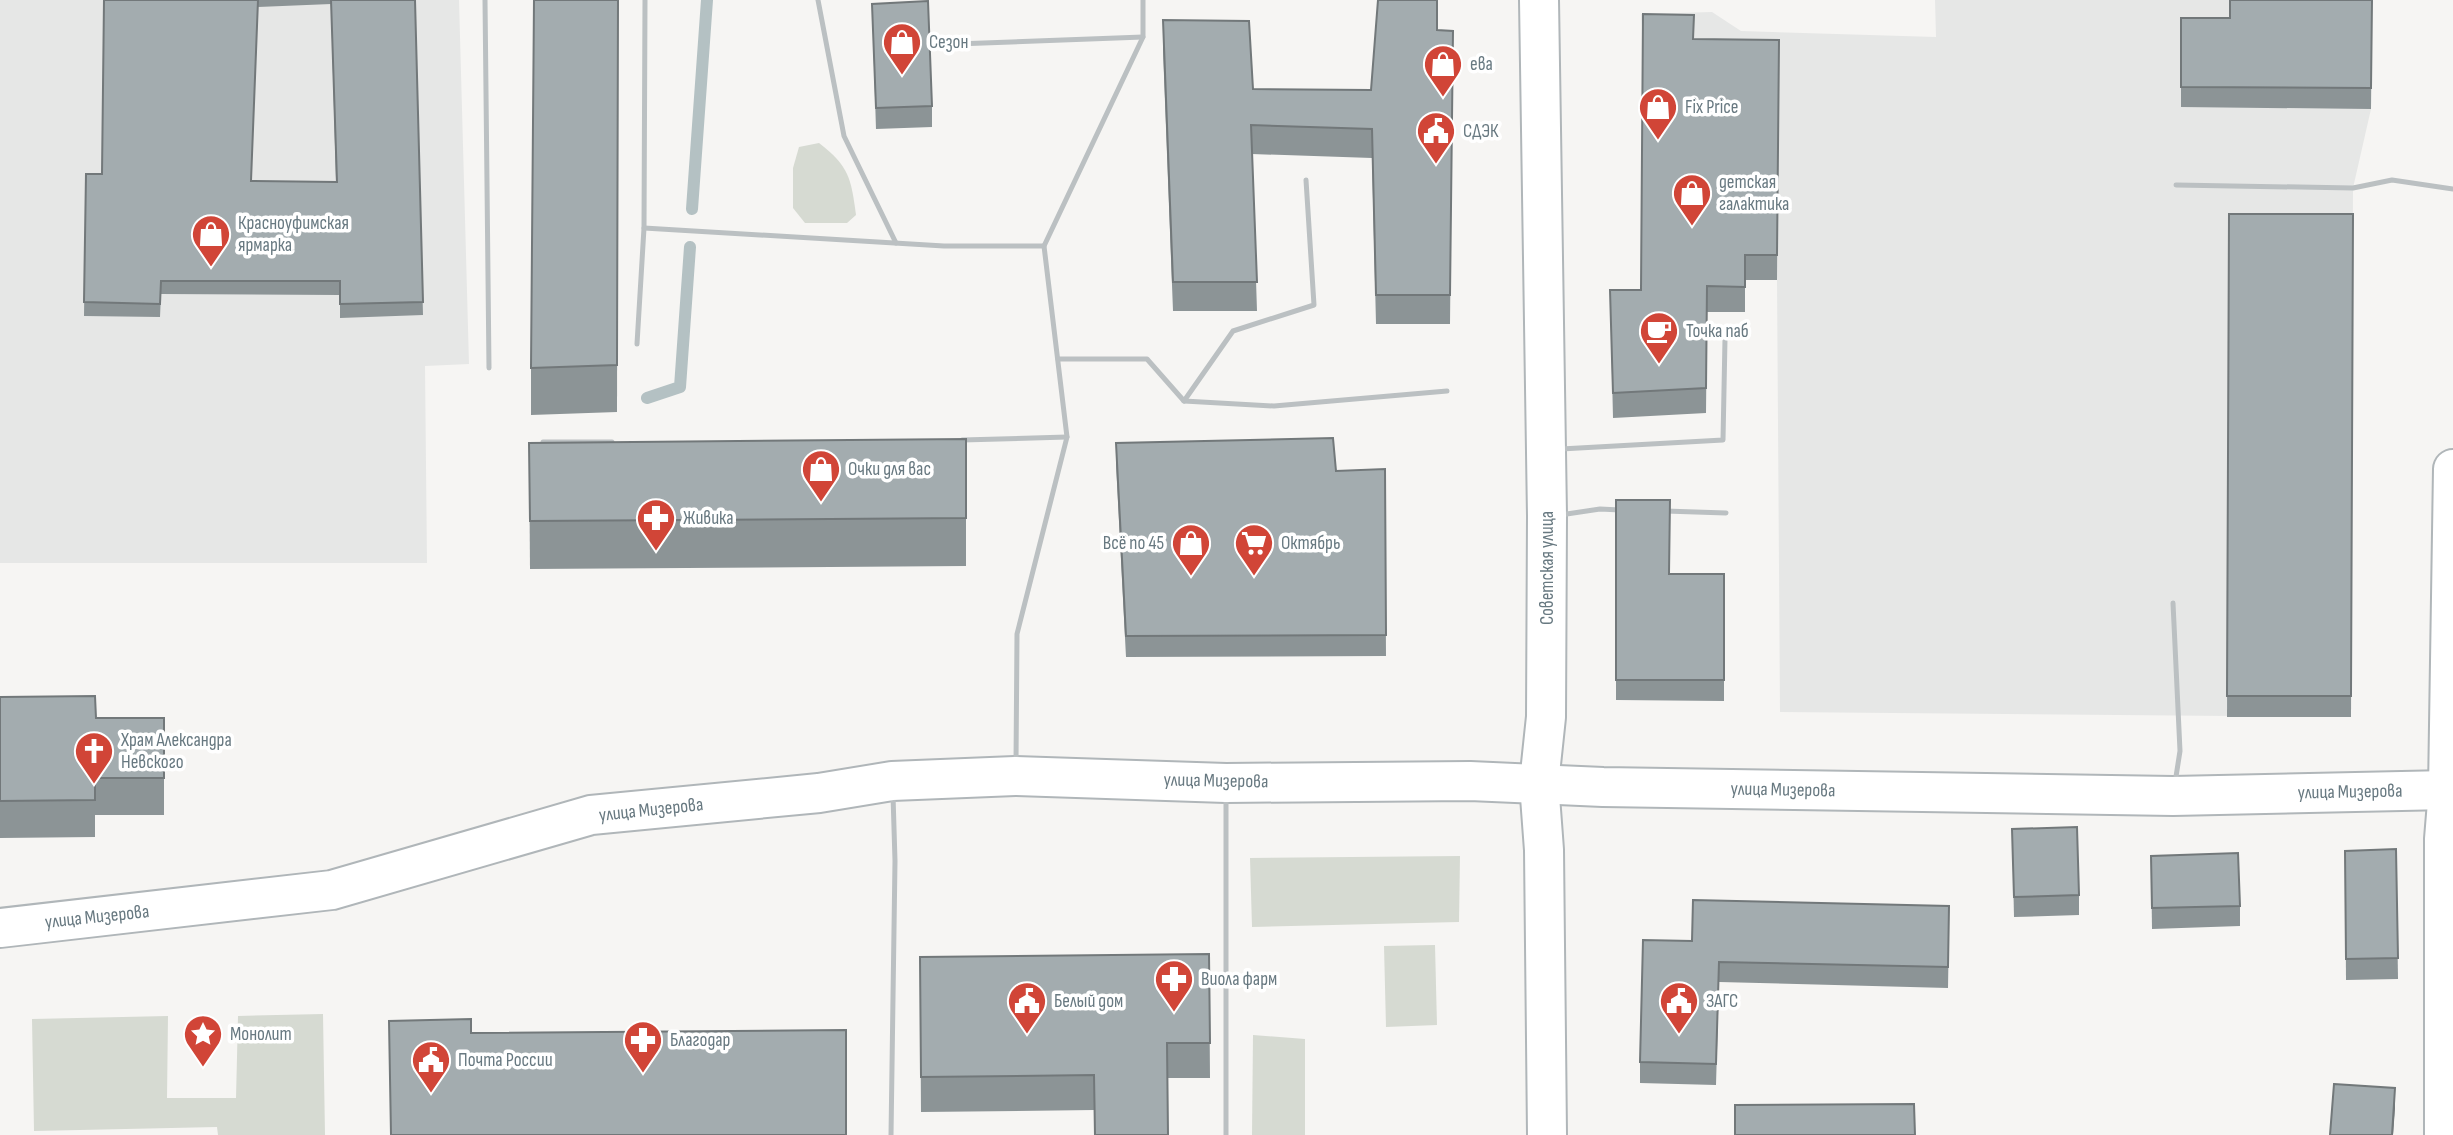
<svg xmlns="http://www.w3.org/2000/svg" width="2453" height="1135" font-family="'Sofia Sans Condensed',sans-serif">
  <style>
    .built { fill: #e6e7e6 }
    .green { fill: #d6dad2 }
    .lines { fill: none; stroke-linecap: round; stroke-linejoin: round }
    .stream { stroke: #b4c1c3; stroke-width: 12 }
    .secondary-casing { stroke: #b0b6b9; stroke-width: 42 }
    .service { stroke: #bbc0c2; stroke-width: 5 }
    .secondary { stroke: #fff; stroke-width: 38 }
    .wall { fill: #8c9496; fill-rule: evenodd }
    .shaded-wall { fill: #72787a }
    .building { fill: #a3acaf; stroke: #72787a; stroke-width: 2 }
    .labels { text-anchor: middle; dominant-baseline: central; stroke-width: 7; stroke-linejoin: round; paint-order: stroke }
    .poi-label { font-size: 19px; fill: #687981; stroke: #fff; text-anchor: start }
    .street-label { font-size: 19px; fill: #687981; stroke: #fff }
  </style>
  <rect width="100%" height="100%" fill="#f6f5f3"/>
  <g class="built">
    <polygon points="0,0 459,0 469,364 425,366 427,563 0,563"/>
    <polygon points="1935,0 2372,0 2371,109 2353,188 2351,717 1780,712 1777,280 1779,65 1643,40 1641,14 1712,12 1741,31 1936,37"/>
  </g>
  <g class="green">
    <path d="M 819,143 C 849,166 851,178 856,215 L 847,223 L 805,223 L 793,208 L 793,168 L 799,147 Z"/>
    <polygon points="1460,856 1459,922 1252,927 1250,858"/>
    <polygon points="1435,945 1437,1025 1386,1027 1384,946"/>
    <polygon points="323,1014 325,1135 218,1135 217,1127 34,1131 32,1019 168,1016 167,1098 236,1098 238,1016"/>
    <polygon points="1253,1035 1305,1039 1305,1135 1252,1135"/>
  </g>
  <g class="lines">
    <g class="stream">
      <polyline points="692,209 707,0"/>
      <polyline points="647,398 680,387 690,247"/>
    </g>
    <g class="secondary-casing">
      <g id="secondary">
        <polyline points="1539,0 1547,516 1546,717 1539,783 1544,850 1547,1135"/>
        <polyline points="0,928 332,890 591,815 819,793 892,781 1015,776 1226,783 1470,781 1603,787 2173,796 2448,790"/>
        <polyline points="2444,1135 2444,839 2448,790 2453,469"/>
      </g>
    </g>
    <g class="service">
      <polyline points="485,0 489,368"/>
      <polyline points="818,0 844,136 896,243"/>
      <polyline points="956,44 1143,37"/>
      <polyline points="2176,185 2353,188 2392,180 2453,189"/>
      <polyline points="644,228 944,246 1044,246"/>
      <polyline points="637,344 644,228 645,0"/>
      <polyline points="1058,359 1147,359 1184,401 1274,406 1447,391"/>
      <polyline points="1184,401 1233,331 1314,305 1306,180"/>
      <polyline points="962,440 1067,437"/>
      <polyline points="543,442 612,442"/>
      <polyline points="1561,449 1723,440 1725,339"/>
      <polyline points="1665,511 1726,513"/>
      <polyline points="1560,515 1600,509 1620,510"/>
      <polyline points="2173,603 2180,751 2175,783"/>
      <polyline points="1016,762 1017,634 1067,437 1044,246 1143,37 1143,0"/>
      <polyline points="891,1135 895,861 893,795"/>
      <polyline points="1226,1135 1226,796"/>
    </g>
    <use href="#secondary" class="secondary"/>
  </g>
  <g class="wall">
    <path d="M 104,0 L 415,0 L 423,315 L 340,318 L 340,295 L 161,294 L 160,317 L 84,316 L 86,174 L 102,174 ZM 331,4 L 336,182 L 251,181 L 258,7 Z"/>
    <polygon points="618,0 617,412 531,415 531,368"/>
    <polygon points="2372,0 2371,109 2181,107 2181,18 2230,18"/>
    <polygon points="872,4 932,106 932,127 876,129"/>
    <polygon points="1163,20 1253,89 1371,90 1437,30 1453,31 1450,324 1376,324 1372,158 1252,154 1257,311 1173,311 1163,50"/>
    <polygon points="1694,39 1779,40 1777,280 1745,280 1745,312 1707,312 1706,413 1613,418 1610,290 1641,290"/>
    <polygon points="2229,214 2353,214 2351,717 2227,717"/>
    <polygon points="966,439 966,566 530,569 529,443"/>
    <polygon points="1116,443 1336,471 1385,469 1386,656 1126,657 1116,464"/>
    <polygon points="1616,500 1669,574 1724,574 1724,701 1616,700"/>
    <polygon points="0,697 96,718 164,718 164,815 95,815 95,837 0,838"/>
    <polygon points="2012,829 2079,895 2079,915 2014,917"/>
    <polygon points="2396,849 2398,979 2346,980 2345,851"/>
    <polygon points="2151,856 2240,906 2240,926 2152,929"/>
    <polygon points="1949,927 1948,988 1719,982 1716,1085 1640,1083 1640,1062 1692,941"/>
    <polygon points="1209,954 1210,1078 1167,1078 1094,1110 921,1112 920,957"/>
  </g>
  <polygon class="shaded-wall" points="2395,1088 2395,1108 2393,1135 2392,1135"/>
  <g class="building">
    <polygon points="104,0 258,0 251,181 337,182 331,0 415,0 423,302 340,304 340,281 161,281 160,304 84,302 86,174 102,174"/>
    <polygon points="534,0 618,0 617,365 531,368"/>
    <polygon points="1378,0 1437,0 1437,30 1453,31 1450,295 1376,295 1372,129 1251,125 1257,282 1173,282 1163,20 1249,21 1253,89 1371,90"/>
    <polygon points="2230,0 2372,0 2371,88 2181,87 2181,18 2230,18"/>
    <polygon points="928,1 932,106 876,108 872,4"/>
    <polygon points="1643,14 1694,15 1693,39 1779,40 1777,255 1745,255 1745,287 1707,286 1706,388 1613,393 1610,290 1641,290"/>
    <polygon points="2229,214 2353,214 2351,696 2227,696"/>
    <polygon points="1333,438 1336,471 1385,469 1386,635 1126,636 1116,443"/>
    <polygon points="966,439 966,518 530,521 529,443"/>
    <polygon points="1616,500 1670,500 1669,574 1724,574 1724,680 1616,680"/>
    <polygon points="95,696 96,718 164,718 164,778 95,778 95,800 0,801 0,697"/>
    <polygon points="2077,827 2079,895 2014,897 2012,829"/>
    <polygon points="2396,849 2398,958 2346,959 2345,851"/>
    <polygon points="2238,853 2240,906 2152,908 2151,856"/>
    <polygon points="1693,900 1949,906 1948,967 1719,962 1716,1064 1640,1062 1643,940 1692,941"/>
    <polygon points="1209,954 1210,1043 1167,1043 1168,1135 1095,1135 1094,1075 921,1077 920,957"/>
    <polygon points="471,1019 471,1033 846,1030 846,1135 391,1135 389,1021"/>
    <polygon points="2334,1084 2395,1088 2392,1135 2330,1135"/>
    <polygon points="1914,1104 1915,1135 1735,1135 1735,1105"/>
  </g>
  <defs>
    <g id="shop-pin" transform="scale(2.0125)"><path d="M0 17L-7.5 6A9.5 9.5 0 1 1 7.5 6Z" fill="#d14537" stroke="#fff"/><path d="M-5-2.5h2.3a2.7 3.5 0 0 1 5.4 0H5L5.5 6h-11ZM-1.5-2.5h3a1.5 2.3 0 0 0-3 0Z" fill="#fff"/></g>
    <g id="civic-pin" transform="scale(2.0125)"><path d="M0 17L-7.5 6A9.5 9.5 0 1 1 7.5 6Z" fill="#d14537" stroke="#fff"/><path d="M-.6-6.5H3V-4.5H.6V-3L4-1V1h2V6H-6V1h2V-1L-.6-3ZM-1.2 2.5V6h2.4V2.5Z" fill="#fff"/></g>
    <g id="cafe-pin" transform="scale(2.0125)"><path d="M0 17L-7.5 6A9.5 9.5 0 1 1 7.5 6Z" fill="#d14537" stroke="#fff"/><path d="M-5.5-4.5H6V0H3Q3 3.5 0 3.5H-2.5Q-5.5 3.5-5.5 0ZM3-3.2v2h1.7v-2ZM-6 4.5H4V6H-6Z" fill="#fff"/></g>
    <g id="pharmacy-pin" transform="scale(2.0125)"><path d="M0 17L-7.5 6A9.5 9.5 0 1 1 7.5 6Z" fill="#d14537" stroke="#fff"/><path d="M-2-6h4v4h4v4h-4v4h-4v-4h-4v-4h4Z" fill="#fff"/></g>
    <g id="supermarket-pin" transform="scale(2.0125)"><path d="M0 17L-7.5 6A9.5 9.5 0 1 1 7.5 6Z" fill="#d14537" stroke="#fff"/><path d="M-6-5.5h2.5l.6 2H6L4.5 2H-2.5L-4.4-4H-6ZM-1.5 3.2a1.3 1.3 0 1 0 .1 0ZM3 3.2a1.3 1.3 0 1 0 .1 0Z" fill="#fff"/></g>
    <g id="church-pin" transform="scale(2.0125)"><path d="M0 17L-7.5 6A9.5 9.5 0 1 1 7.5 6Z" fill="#d14537" stroke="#fff"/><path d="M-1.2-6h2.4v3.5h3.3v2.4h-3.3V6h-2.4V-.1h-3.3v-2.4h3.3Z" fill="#fff"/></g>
    <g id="sight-pin" transform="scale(2.0125)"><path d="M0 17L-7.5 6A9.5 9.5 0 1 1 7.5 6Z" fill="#d14537" stroke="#fff"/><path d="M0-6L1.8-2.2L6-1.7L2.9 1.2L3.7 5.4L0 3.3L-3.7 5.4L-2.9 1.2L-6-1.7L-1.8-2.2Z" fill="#fff"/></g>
  </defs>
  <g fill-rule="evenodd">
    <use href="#shop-pin" x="902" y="42"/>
    <use href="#shop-pin" x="1443" y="64"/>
    <use href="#shop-pin" x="1658" y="107"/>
    <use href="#civic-pin" x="1436" y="131"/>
    <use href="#shop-pin" x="1692" y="193"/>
    <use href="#shop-pin" x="211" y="234"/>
    <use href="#cafe-pin" x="1659" y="331"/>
    <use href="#shop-pin" x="821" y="469"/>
    <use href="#pharmacy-pin" x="656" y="518"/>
    <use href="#shop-pin" x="1191" y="543"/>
    <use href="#supermarket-pin" x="1254" y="543"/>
    <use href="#church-pin" x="94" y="751"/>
    <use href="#pharmacy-pin" x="1174" y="979"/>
    <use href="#civic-pin" x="1027" y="1001"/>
    <use href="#civic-pin" x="1679" y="1001"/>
    <use href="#sight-pin" x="203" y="1034"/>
    <use href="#pharmacy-pin" x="643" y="1040"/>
    <use href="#civic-pin" x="431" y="1060"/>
  </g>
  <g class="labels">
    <g class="poi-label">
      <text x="929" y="42">Сезон</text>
      <text x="1470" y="64">ева</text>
      <text x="1685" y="107">Fix Price</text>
      <text x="1463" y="131">СДЭК</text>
      <text x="1719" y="182">детская<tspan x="1719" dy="22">галактика</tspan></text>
      <text x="238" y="223">Красноуфимская<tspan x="238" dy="22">ярмарка</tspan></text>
      <text x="1686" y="331">Точка паб</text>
      <text x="848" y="469">Очки для вас</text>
      <text x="683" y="518">Живика</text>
      <text x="1164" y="543" text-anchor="end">Всё по 45</text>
      <text x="1281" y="543">Октябрь</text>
      <text x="121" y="740">Храм Александра<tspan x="121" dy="22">Невского</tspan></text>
      <text x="1201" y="979">Виола фарм</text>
      <text x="1054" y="1001">Белый дом</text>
      <text x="1706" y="1001">ЗАГС</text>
      <text x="230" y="1034">Монолит</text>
      <text x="670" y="1040">Благодар</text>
      <text x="458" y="1060">Почта России</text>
    </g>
    <g class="street-label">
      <text transform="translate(1547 568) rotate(-90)">Советская улица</text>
      <text transform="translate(1216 781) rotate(1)">улица Мизерова</text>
      <text transform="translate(1783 790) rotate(1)">улица Мизерова</text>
      <text transform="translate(2350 792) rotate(-1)">улица Мизерова</text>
      <text transform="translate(651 810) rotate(-6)">улица Мизерова</text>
      <text transform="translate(97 917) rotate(-6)">улица Мизерова</text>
    </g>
  </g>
</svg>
